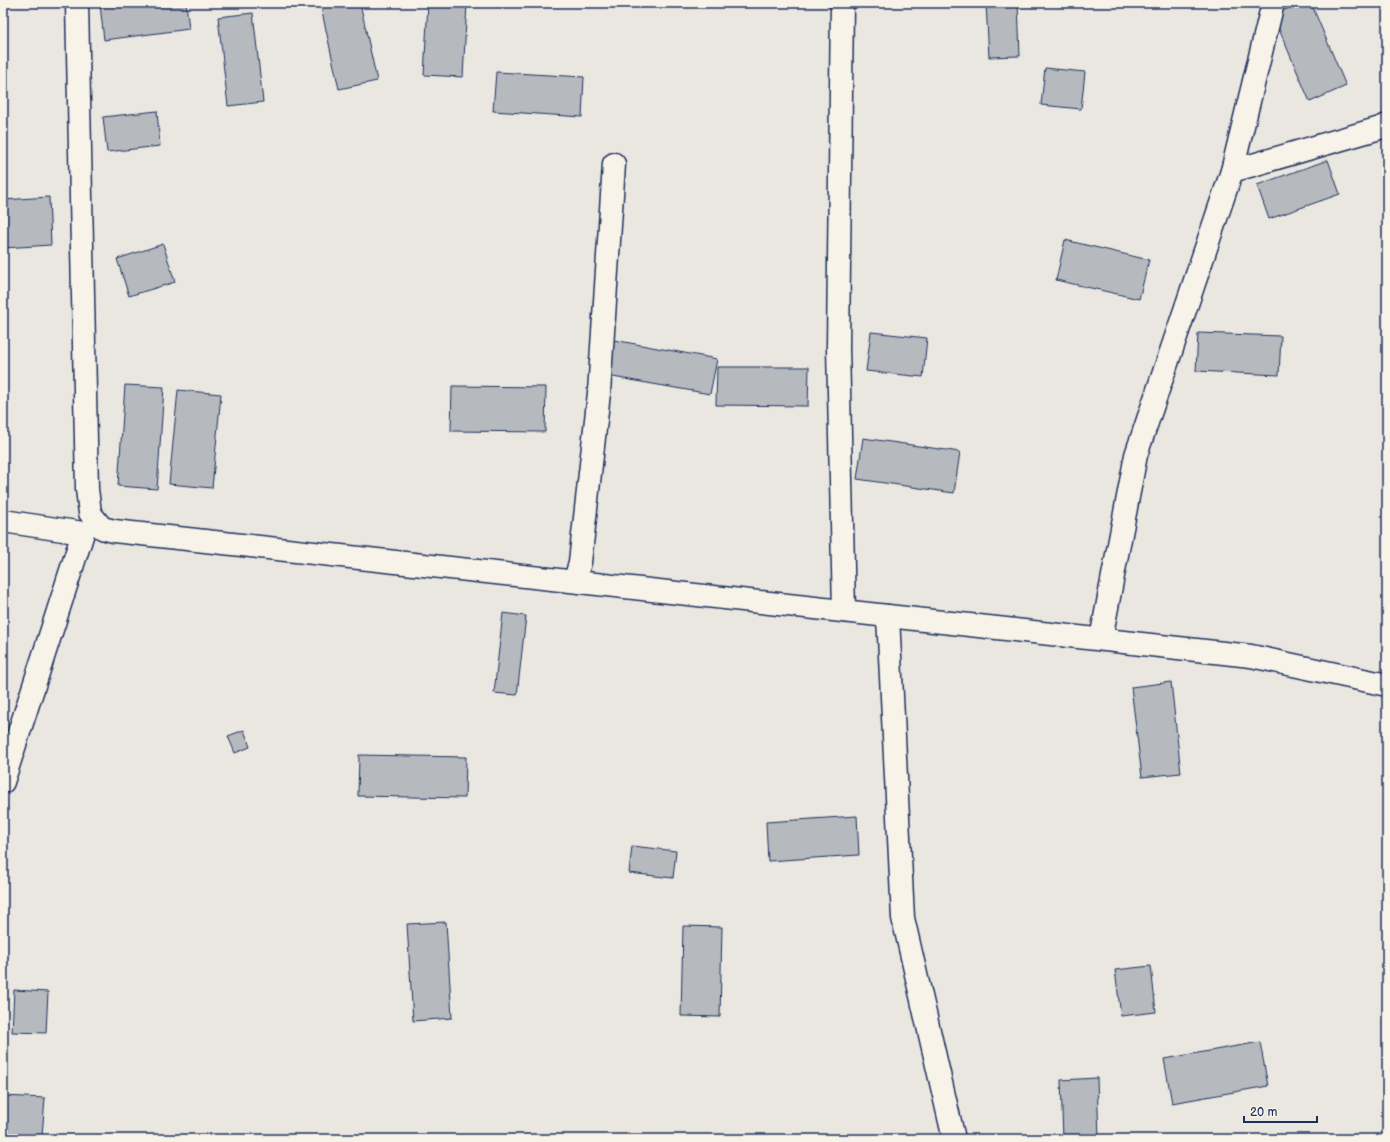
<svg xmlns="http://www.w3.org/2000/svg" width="1390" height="1142" font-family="'Balsamiq Sans',sans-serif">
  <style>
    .building { fill: #b6babf; stroke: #1b2f5e }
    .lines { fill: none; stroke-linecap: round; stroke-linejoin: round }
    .minor-casing { stroke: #1b2f5e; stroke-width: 25 }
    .minor { stroke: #f7f3e8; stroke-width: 22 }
  </style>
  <rect width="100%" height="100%" fill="#eae7e0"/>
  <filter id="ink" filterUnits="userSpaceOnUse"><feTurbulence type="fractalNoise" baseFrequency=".025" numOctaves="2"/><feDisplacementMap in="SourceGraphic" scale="8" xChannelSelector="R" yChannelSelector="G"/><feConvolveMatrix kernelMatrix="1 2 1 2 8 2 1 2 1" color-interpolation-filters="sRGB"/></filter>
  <g filter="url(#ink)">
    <g class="building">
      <polygon points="117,3 186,3 189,29 104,40 100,5"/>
      <polygon points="320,3 360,3 377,81 339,89"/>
      <polygon points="428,3 467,3 463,77 424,75"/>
      <polygon points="1018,3 1020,56 989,57 986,4"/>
      <polygon points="1301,3 1311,3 1346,86 1310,102 1273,15"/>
      <polygon points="253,13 263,102 228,106 218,17"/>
      <polygon points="1045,68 1085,72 1081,109 1041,105"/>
      <polygon points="496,72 584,77 582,117 493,111"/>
      <polygon points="157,111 160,146 107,152 103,117"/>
      <polygon points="1328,160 1340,194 1269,219 1257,185"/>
      <polygon points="49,197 51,245 3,248 3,200"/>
      <polygon points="1065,240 1149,260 1139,299 1056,280"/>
      <polygon points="163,244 175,282 129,296 117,259"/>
      <polygon points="871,332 927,338 923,377 866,371"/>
      <polygon points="1198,333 1281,336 1279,375 1196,371"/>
      <polygon points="614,340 717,359 710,394 607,376"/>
      <polygon points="717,367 809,367 808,406 716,405"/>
      <polygon points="125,385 164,387 157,489 118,486"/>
      <polygon points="452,386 546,387 545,432 451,431"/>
      <polygon points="178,390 221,394 212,488 169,484"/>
      <polygon points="863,438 960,452 954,493 857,479"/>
      <polygon points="503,613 526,616 517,695 494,693"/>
      <polygon points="1171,682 1181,773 1142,777 1131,687"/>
      <polygon points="244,730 250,747 235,753 228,736"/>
      <polygon points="359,755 466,757 465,798 358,796"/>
      <polygon points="857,816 859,855 768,861 766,822"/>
      <polygon points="632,846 676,851 673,878 629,873"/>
      <polygon points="446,922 452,1018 413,1021 407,924"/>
      <polygon points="683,926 722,927 720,1017 681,1016"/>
      <polygon points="1151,966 1156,1012 1121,1016 1115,970"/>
      <polygon points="14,990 48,992 46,1033 12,1032"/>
      <polygon points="1260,1042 1268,1086 1172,1103 1164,1059"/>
      <polygon points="1097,1078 1099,1139 1063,1139 1061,1080"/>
      <polygon points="3,1096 45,1098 42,1136 3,1134"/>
    </g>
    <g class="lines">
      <g class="minor-casing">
        <g id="minor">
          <polyline points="77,3 87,489 90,513 102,528 114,531 1251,656 1387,685"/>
          <polyline points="842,3 838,347 844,611"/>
          <polyline points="1232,171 1380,128 1387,125"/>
          <polyline points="3,521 83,533 3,782"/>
          <polyline points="575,581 580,562 599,393 614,164"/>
          <polyline points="888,616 903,918 954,1139"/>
          <polyline points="1101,639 1136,455 1232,171 1273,3"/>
        </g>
      </g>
      <use href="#minor" class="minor"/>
    </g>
  </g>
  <rect width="1390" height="1142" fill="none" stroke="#f7f3e8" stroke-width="16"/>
  <rect x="8" y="8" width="1374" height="1126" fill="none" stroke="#1b2f5e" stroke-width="1.5" filter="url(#ink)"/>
  <path d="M1244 1116v6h73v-6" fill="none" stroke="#1b2f5e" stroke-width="2"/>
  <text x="1250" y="1116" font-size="12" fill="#1b2f5e" stroke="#f7f3e8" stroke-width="3" paint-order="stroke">20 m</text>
</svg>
